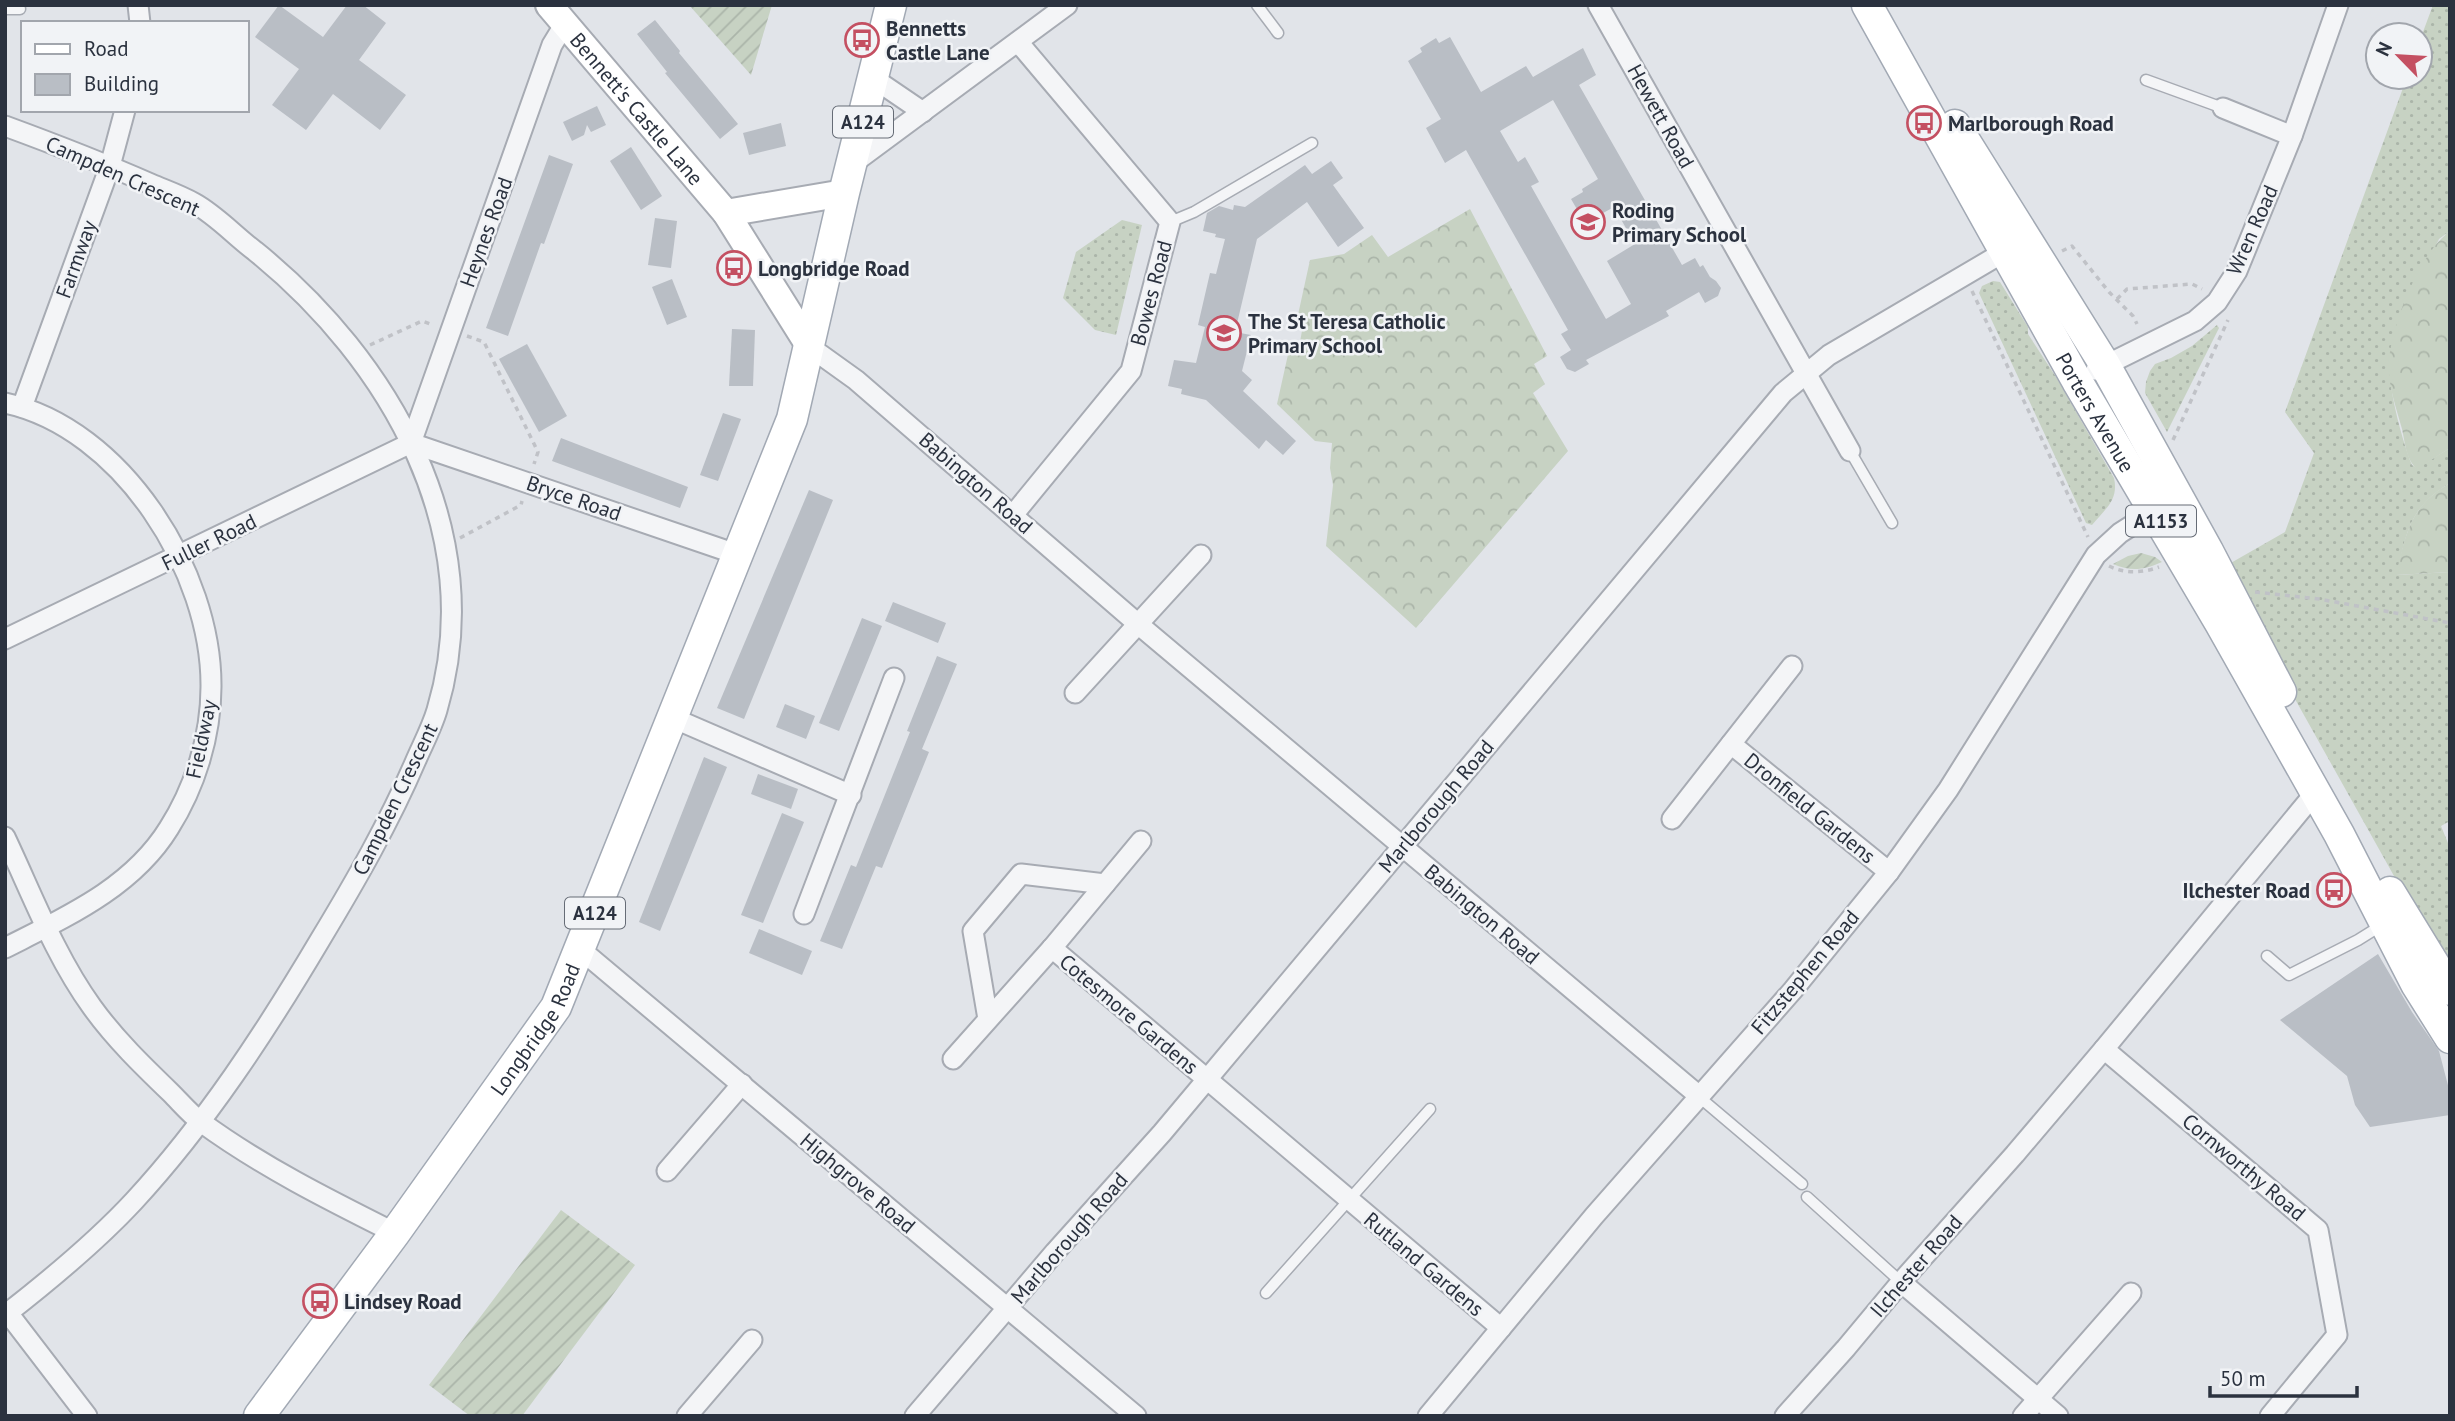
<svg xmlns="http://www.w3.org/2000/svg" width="2455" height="1421" font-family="'PT Sans',sans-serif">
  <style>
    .grass { fill: url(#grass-dots) }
    .forest { fill: url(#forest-crowns) }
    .garden { fill: url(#garden-furrows) }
    .building { fill: #b9bec5; fill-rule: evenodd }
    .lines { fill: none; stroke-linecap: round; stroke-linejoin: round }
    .lane-casing { stroke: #a7abb3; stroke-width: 13 }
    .street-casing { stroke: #a7abb3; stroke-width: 23 }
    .secondary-casing { stroke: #a7abb3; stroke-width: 30 }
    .primary-casing { stroke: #a2a9b4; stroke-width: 33 }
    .path { stroke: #c0c2c7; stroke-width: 3.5; stroke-dasharray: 5 5; stroke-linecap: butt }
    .lane { stroke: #f4f5f7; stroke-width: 10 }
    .street { stroke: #f4f5f7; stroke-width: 19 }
    .secondary { stroke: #fff; stroke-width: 26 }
    .primary { stroke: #fff; stroke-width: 30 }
    .labels { text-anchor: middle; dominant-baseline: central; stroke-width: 5; stroke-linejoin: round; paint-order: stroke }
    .shield { fill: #f1f3f6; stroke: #666c76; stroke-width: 2 }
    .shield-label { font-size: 19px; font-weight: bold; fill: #2b323f }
    .poi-label { font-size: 21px; font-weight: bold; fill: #2b323f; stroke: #f1f3f6; text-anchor: start }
    .street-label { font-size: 21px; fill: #2b323f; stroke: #f1f3f6 }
  </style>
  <defs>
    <pattern id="grass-dots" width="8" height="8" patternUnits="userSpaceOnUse" patternTransform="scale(1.75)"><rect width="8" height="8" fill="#c7d2c3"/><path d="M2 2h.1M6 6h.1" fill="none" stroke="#abb5a9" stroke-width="1.8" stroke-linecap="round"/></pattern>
    <pattern id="forest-crowns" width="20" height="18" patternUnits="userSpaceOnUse" patternTransform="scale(1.75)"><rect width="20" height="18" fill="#c7d2c3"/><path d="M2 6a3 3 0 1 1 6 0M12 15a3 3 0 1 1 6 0" fill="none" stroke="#abb5a9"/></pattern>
    <pattern id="garden-furrows" width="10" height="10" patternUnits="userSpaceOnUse" patternTransform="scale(1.75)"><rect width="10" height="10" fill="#c7d2c3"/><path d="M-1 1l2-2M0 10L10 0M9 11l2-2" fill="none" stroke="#abb5a9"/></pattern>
  </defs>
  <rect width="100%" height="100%" fill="#e1e4e9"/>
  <g class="grass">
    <path d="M 2433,5 L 2450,5 L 2450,231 L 2439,239 C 2421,277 2395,316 2390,359 C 2387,385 2402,440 2412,465 L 2417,468 L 2450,448 L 2450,483 C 2410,507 2406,532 2397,575 L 2450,572 L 2450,821 L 2441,826 L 2450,848 L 2450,976 L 2286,683 L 2229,564 L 2285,532 L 2314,453 L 2285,412 L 2407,77 L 2420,77 L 2420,40 Z"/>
    <polygon points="1122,220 1142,225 1116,335 1095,330 1063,298 1076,252"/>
    <path d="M 1993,281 L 2000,282 L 2028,327 L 2028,334 L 2056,377 L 2114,478 C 2119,500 2105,509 2092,525 L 2086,523 L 1979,293 L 1982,286 Z"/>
    <polygon points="2217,325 2219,328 2167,432 2145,393 2146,382 2150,371 2155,364 2171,358 2192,346"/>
  </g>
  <g class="forest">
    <polygon points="1470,209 1547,356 1534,364 1545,384 1533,393 1568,451 1416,628 1326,546 1333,485 1330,468 1332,443 1315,441 1277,404 1291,341 1300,342 1303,325 1296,324 1310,260 1344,254 1372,235 1388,257"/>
    <path d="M 2450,231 L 2450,448 L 2417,469 C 2406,460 2405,442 2402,429 C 2396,407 2387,383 2389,360 C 2393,322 2419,254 2450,231 Z"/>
    <path d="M 2450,483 L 2450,572 L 2396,575 C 2406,533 2410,506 2450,483 Z"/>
  </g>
  <g class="garden">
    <polygon points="689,5 772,5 751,75"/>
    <path d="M 2141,553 L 2155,557 L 2162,562 C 2144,570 2131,572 2113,564 L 2128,556 Z"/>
    <polygon points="561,1210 635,1265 522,1416 470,1416 429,1385"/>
  </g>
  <g class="building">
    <polygon points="279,5 323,37 347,5 363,5 386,23 359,60 406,95 380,130 333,94 306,130 272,105 299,69 255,37"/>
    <polygon points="655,20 680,51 679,53 738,124 720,139 665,73 667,72 637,34"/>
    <path d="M 1450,37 L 1481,92 L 1526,66 L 1533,77 L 1583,48 L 1596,75 L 1579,85 L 1682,265 L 1695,258 L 1700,267 L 1703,265 L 1710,277 L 1716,281 L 1721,288 L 1718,296 L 1705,303 L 1699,292 L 1666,311 L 1669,316 L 1586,360 L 1589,364 L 1575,372 L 1567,369 L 1560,357 L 1571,350 L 1561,334 L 1568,330 L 1466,150 L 1445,163 L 1426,128 L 1441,119 L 1408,61 L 1422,52 L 1420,48 L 1436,38 L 1439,43 ZM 1553,100 L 1598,179 L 1582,189 L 1583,192 L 1571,199 L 1585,223 L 1614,207 L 1635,244 L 1607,261 L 1631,304 L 1606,319 L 1531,186 L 1539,182 L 1525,157 L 1518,162 L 1500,131 Z"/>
    <polygon points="597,106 606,125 591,132 587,125 584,135 572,141 563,122"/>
    <polygon points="781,123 786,146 749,155 743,133"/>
    <polygon points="631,147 662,196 641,210 610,161"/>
    <polygon points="549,155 573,164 544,244 541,243 508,336 486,328"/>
    <polygon points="1331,161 1343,178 1333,185 1364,228 1338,247 1307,202 1257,239 1235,332 1251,335 1242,371 1252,380 1243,391 1296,441 1283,455 1266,440 1259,449 1206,400 1181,394 1182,389 1168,386 1174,360 1196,363 1205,327 1198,325 1210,273 1216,274 1225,239 1215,237 1216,234 1203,231 1207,213 1219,206 1233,210 1234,205 1245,207 1305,165 1312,174"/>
    <polygon points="655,218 677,221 671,268 648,265"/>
    <polygon points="672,279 687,317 667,325 652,287"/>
    <polygon points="732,329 755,330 753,386 729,386"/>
    <polygon points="527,344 567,416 539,432 499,359"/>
    <polygon points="723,413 741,419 718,481 700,475"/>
    <polygon points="561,438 688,487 680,508 552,461"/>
    <polygon points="809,490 833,500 744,719 717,708"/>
    <polygon points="893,602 946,623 938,643 885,621"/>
    <polygon points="862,618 882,626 839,731 819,723"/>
    <polygon points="937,656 957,664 922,749 929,752 882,868 876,866 842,949 820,941 851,865 856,867 910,732 907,731"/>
    <polygon points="785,704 815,716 806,739 776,727"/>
    <polygon points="704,757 727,767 660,931 639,922"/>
    <polygon points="758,774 798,789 791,809 751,794"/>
    <polygon points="782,813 804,822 763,923 741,915"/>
    <polygon points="759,929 812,951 802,975 749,953"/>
    <polygon points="2378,954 2412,1012 2439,1051 2450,1093 2450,1115 2370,1127 2355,1105 2347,1076 2280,1020"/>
  </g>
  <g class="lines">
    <g class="lane-casing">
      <g id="lane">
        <polyline points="1257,5 1278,33"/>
        <polyline points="5,9 20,9"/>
        <polyline points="2146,80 2223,108"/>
        <polyline points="1170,222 1194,212 1312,143"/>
        <polyline points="1850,451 1892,523"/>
        <polyline points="2267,956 2289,975 2358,940 2382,925"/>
        <polyline points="1698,1096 1802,1184"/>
        <polyline points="1807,1197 1901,1282"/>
        <polyline points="1266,1293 1430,1109"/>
      </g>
    </g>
    <g class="street-casing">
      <g id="street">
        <polyline points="138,5 140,23"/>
        <polyline points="1598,5 1850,451"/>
        <polyline points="873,78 923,112"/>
        <polyline points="2223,108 2292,136"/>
        <path d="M 5,126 C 54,144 103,163 151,184 C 165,190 180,195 194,203 C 216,215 235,236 255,251 C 390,360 490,533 437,710 C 432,727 423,744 416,760 C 389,823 355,882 320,940 C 266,1031 206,1123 134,1201 C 96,1242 50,1280 5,1315"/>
        <polyline points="852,164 1067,5"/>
        <polyline points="810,347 856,380 1138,624 1698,1095"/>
        <polyline points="2096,370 2195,321 2217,302 2237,271 2292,136 2338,5"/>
        <path d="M 5,403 C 122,428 212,572 211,687 C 211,736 195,787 169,828 C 132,888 66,917 5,948"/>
        <polyline points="22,407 110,166 125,110"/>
        <polyline points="411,443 552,45 566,22"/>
        <polyline points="411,443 736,554"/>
        <polyline points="1013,515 1131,371 1170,222 1018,42"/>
        <polyline points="5,639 411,443"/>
        <polyline points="1075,693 1201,555"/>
        <polyline points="673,718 851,795"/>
        <polyline points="1731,744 1889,872"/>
        <polyline points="1672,819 1792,666"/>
        <path d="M 5,837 C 32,894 55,956 92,1007 C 115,1039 143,1066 171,1093 C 181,1103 190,1114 201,1122 C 261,1166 329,1200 395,1233"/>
        <polyline points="804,914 894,678"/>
        <polyline points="1052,948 1501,1328"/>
        <polyline points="580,949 1136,1416"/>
        <polyline points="988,1019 973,931 1021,874 1105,884"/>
        <polyline points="2104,1049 2318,1230 2337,1335 2270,1416"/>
        <polyline points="953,1059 1052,948 1141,841"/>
        <polyline points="667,1171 742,1084"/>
        <polyline points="1901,1282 2058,1416"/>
        <polyline points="8,1313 87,1416"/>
        <polyline points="687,1416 752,1340"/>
        <polyline points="915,1416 1055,1252 1162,1133 1783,393 1829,355 2004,252"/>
        <polyline points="1428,1416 1594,1216 1793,990 1889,872 1948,790 2096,555 2120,533 2162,506"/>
        <polyline points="1785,1416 1846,1348 1901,1282 2015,1154 2104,1049 2315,793"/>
        <polyline points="2023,1416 2131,1293"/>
      </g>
    </g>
    <g class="secondary-casing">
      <g id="secondary">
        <path id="s1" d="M 549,5 L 726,213 L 810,347"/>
        <polyline points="726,213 844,193"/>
      </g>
    </g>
    <g class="primary-casing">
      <g id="primary">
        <path id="s2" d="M 1867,5 L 2077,381 L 2220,623 L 2339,834 L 2416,984 L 2450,1038"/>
        <polyline points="1955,125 2105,365 2208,551 2281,692"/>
        <polyline points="2390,892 2450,990"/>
        <path id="s3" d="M 259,1416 L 395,1233 L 556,1007 L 792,419 L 844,193 L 891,5"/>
      </g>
    </g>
    <g class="path">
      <polyline points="2062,251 2072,246 2109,292 2133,316 2137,324"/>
      <polyline points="1972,291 2088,537"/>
      <polyline points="2117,299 2127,289 2192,284 2202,289"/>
      <polyline points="467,336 484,342 538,452 534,464"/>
      <polyline points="370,345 422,321 433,325"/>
      <polyline points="2173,440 2228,320"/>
      <polyline points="460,538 521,505 522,501"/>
      <path d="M 2109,566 C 2125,574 2143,573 2159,567"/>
      <polyline points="2255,592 2319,599 2450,623"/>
    </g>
    <use href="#lane" class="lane"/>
    <use href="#street" class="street"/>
    <use href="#secondary" class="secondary"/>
    <use href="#primary" class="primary"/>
  </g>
  <defs>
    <g id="bus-ring" transform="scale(1.75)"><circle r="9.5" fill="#f1f3f6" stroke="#c45062" stroke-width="1.5"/><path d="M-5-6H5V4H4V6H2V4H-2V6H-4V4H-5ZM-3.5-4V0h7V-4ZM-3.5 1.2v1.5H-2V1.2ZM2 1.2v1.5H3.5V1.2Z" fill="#c45062"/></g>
    <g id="school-ring" transform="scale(1.75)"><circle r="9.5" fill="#f1f3f6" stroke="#c45062" stroke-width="1.5"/><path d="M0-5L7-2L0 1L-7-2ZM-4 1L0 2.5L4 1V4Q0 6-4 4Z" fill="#c45062"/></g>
  </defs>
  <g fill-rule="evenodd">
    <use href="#bus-ring" x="862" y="40"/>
    <use href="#bus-ring" x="1924" y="123"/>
    <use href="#school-ring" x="1588" y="222"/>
    <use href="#bus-ring" x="734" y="268"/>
    <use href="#school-ring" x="1224" y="333"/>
    <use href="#bus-ring" x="2334" y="890"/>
    <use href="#bus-ring" x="320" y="1301"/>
  </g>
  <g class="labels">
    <g class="shield">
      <rect x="833" y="106.5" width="60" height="31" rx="5"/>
      <rect x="2126" y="505.5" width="70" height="31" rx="5"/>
      <rect x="565" y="897.5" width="60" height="31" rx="5"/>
    </g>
    <g class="shield-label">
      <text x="863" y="122">A124</text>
      <text x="2161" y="521">A1153</text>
      <text x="595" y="913">A124</text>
    </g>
    <g class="poi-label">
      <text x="886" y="28">Bennetts<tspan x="886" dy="24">Castle Lane</tspan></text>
      <text x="1948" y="123">Marlborough Road</text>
      <text x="1612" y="210">Roding<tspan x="1612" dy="24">Primary School</tspan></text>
      <text x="758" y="268">Longbridge Road</text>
      <text x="1248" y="321">The St Teresa Catholic<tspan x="1248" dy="24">Primary School</tspan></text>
      <text x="2310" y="890" text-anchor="end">Ilchester Road</text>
      <text x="344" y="1301">Lindsey Road</text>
    </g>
    <g class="street-label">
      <text stroke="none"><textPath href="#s1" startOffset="136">Bennett's Castle Lane</textPath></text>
      <text transform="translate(1661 116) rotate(61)">Hewett Road</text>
      <text transform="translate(123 176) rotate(24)">Campden Crescent</text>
      <text transform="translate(2252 230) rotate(-66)">Wren Road</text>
      <text transform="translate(486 232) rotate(-70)">Heynes Road</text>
      <text transform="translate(76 259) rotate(-70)">Farmway</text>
      <text transform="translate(1151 293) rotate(-75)">Bowes Road</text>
      <text stroke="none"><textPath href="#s2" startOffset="467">Porters Avenue</textPath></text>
      <text transform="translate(976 483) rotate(41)">Babington Road</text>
      <text transform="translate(574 498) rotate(19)">Bryce Road</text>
      <text transform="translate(209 542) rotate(-26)">Fuller Road</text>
      <text transform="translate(201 739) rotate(-78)">Fieldway</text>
      <text transform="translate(395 799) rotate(-64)">Campden Crescent</text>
      <text transform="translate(1436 806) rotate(-50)">Marlborough Road</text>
      <text transform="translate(1810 808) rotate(39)">Dronfield Gardens</text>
      <text transform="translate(1482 914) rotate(40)">Babington Road</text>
      <text transform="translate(1805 972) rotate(-50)">Fitzstephen Road</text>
      <text transform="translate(1129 1014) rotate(40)">Cotesmore Gardens</text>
      <text stroke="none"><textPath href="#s3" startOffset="476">Longbridge Road</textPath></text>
      <text transform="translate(2244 1167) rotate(40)">Cornworthy Road</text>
      <text transform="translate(858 1183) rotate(40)">Highgrove Road</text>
      <text transform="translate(1069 1238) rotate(-49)">Marlborough Road</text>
      <text transform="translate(1424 1264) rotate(40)">Rutland Gardens</text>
      <text transform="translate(1916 1266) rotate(-49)">Ilchester Road</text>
    </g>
  </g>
  <rect width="2455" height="1421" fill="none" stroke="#2b323f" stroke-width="14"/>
  <rect x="21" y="21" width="228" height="91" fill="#f1f3f6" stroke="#a2a6ad" stroke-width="2"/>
  <rect x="35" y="44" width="35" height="10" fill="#ffffff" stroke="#a2a6ad" stroke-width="2"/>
  <text x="84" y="56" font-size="21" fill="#2b323f">Road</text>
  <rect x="35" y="74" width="35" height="21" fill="#b9bec5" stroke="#a2a6ad" stroke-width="2"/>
  <text x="84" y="91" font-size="21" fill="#2b323f">Building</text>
  <g transform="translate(2399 56) rotate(295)"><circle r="33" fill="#f1f3f6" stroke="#a2a6ad" stroke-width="2"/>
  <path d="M0-5L12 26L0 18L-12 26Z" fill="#c45062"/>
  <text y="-10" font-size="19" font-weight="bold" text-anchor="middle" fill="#2b323f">N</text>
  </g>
  <path d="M2210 1386v10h147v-10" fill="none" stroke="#2b323f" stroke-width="3.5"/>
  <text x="2220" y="1386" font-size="21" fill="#2b323f" stroke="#f1f3f6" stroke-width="5" paint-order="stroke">50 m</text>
</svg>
